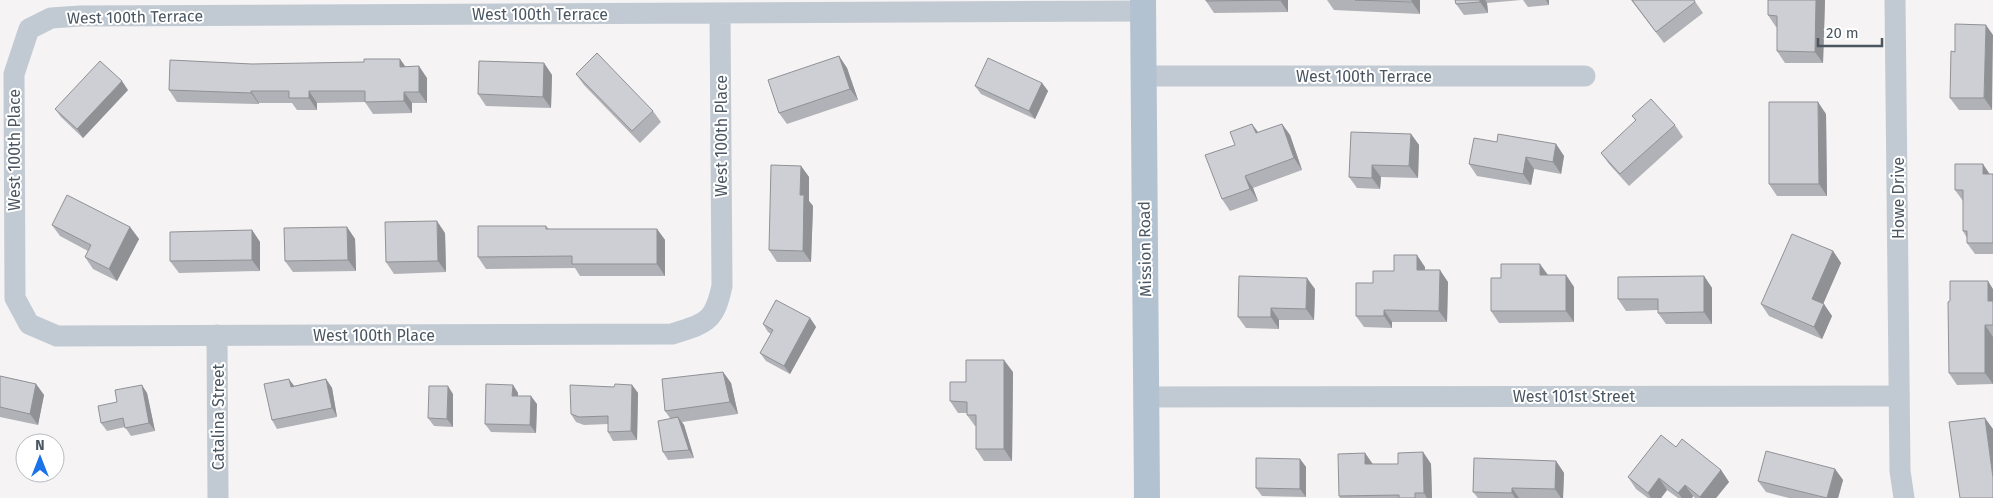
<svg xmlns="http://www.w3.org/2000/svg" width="1993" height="498" font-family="'Fira Sans',sans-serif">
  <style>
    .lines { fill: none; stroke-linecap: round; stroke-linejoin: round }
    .minor { stroke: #c1cad2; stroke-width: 21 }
    .major { stroke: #b3c2d1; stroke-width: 26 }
    .wall { fill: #b0b2b7 }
    .shaded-wall { fill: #909195 }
    .building { fill: #cdcfd5; stroke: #909195 }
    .labels { text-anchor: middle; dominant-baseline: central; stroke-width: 4; stroke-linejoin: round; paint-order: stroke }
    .street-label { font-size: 16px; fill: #4a5661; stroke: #fff }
  </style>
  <rect width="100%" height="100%" fill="#f5f3f3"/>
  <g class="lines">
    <g class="minor">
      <polyline points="1895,0 1900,471 1904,498"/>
      <path d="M 720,13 L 722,286 C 714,323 706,323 672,334 L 57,336 L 29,324 L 15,298 L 14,74 L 29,29 L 51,18 L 80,16 L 1144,11"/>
      <polyline points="1144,76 1585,76"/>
      <polyline points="217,335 218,498"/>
      <polyline points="1147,397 1899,396"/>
    </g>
    <polyline class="major" points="1143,0 1147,498"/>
  </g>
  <g class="wall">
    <polygon points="1206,0 1288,0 1288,12 1214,13 1206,1"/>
    <polygon points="1327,0 1420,0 1420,14 1334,10"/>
    <polygon points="1455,0 1521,0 1487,3 1488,13 1464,15 1456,4"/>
    <polygon points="1523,0 1549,0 1549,5 1528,7"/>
    <polygon points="1631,0 1694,0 1703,13 1664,43"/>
    <polygon points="1768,0 1825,0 1823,63 1785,63 1777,51 1777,27 1776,27 1768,15"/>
    <polygon points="1955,52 1992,110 1959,110 1950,98"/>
    <polygon points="839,56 847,68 858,100 787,124 779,113"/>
    <polygon points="544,63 552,75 551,108 486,106 478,94"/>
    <polygon points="252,64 406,67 427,78 427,103 412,103 412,113 373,114 365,102 317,103 317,110 297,110 292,103 259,103 259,104 177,102 169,90"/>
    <polygon points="576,74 653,111 661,122 640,143 584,85"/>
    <polygon points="1042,83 1048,91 1035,119 981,94 975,86"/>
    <polygon points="128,90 83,138 61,117 55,109"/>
    <polygon points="1826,114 1827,196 1777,196 1769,184"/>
    <polygon points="1632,116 1675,125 1683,137 1629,186 1609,164 1601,153 1636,121"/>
    <polygon points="1282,124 1290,135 1302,170 1253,188 1258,201 1230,211 1222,199 1235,145 1258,133"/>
    <polygon points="1411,134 1419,145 1418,178 1381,177 1380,189 1357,188 1349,177"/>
    <polygon points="1497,142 1556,144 1564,156 1561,174 1534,169 1531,185 1477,176 1469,164"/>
    <polygon points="801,166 809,177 809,201 813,206 811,262 777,262 769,250"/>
    <polygon points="1989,174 1993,174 1993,254 1975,254 1967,243 1967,238 1963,231 1963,201 1955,190"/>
    <polygon points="52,225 130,227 139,239 117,281 93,269 85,257 88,251 60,236"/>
    <polygon points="546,226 549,229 657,229 665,240 665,276 580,276 575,268 486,269 478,257"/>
    <polygon points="347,227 355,239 356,271 293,272 285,261"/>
    <polygon points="252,230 260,242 260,271 179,273 170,261"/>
    <polygon points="445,233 446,272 394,274 386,262"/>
    <polygon points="1833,251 1841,263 1823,304 1832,316 1822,339 1769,316 1761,304"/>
    <polygon points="1425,267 1425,270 1448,282 1447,322 1392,322 1392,328 1364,327 1356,316 1373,283 1394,271"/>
    <polygon points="1548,275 1566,275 1574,287 1574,322 1499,323 1491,311 1501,278"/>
    <polygon points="1704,276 1712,288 1712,324 1666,324 1658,313 1658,310 1626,311 1618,299"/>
    <polygon points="1315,289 1314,320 1279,320 1279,329 1246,328 1238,317"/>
    <polygon points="1993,289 1993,384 1957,385 1949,373"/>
    <polygon points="810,318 816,327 790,374 766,361 760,353 771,334 768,332 763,324"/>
    <polygon points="723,372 731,383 738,414 682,422 684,425 694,458 668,460 663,452 670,418 665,411"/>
    <polygon points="1013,372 1012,461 984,461 976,449 976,426 975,426 967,415 967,413 958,413 950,401 966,382"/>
    <polygon points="0,376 36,384 44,395 38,425 0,417"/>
    <polygon points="326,379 332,388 337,417 277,429 272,420 294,386"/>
    <polygon points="513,385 518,393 518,396 537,404 536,433 491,432 485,424"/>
    <polygon points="632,385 638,393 637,440 613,441 608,432 608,424 584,425 576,422 571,414 614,387"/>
    <polygon points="147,393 155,431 131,436 125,427 107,431 101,423 117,402"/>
    <polygon points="453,394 453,427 434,426 428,418"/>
    <polygon points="1676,447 1721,470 1729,482 1716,498 1695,498 1693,496 1692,498 1678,498 1667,490 1661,498 1648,498 1636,489 1628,477"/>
    <polygon points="1423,452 1431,464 1432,498 1340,498 1339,496 1365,453 1373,464 1398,464"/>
    <polygon points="1300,459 1306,467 1306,497 1262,496 1256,488"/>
    <polygon points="1556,461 1564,473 1563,498 1478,498 1473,492"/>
    <polygon points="1835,469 1843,480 1838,498 1789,498 1766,492 1758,481"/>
  </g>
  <g class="shaded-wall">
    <polygon points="1280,0 1288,0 1288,12"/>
    <polygon points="1412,0 1420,0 1420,14 1412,2"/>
    <polygon points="1480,0 1485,0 1487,3 1488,13 1480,2"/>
    <polygon points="1546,0 1549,0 1549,5"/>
    <polygon points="1816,0 1825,0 1823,63 1815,52"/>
    <polygon points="1986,25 1993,35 1992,110 1984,98"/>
    <polygon points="839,56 847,68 858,100 850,89"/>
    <polygon points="400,59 408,70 400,67"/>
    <polygon points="544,63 552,75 551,108 543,97"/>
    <polygon points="419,66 427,78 427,103 419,92"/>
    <polygon points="122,81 128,90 83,138 77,129"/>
    <polygon points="1042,83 1048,91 1035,119 1029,111"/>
    <polygon points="251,91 259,103 259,104 251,93"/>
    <polygon points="309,91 317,103 317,110 309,98"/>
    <polygon points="404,92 412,103 412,113 404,101"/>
    <polygon points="1818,102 1826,114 1827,196 1819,184"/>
    <polygon points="1252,124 1261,136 1256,133"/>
    <polygon points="1282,124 1290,135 1302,170 1294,158"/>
    <polygon points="1411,134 1419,145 1418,178 1409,166"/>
    <polygon points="1556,144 1564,156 1561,174 1553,162"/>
    <polygon points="1526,157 1534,169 1531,185 1523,174"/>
    <polygon points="1983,164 1991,176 1983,174"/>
    <polygon points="1372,165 1381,177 1380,189 1372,178"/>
    <polygon points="801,166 809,177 809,201 813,206 811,262 803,251 800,195"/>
    <polygon points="1245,176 1253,188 1258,201 1250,189"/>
    <polygon points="437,221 445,233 446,272 438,261"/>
    <polygon points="130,227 139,239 117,281 109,269"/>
    <polygon points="347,227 355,239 356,271 348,260"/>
    <polygon points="657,229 665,240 665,276 657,264"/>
    <polygon points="252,230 260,242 260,271 252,260"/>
    <polygon points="1833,251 1841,263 1820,311 1812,299"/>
    <polygon points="1417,255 1425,267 1425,282 1417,270"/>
    <polygon points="1540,264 1548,275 1540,275"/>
    <polygon points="1440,270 1448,282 1447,322 1439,311"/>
    <polygon points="1566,275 1574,287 1574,322 1566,311"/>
    <polygon points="1704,276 1712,288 1712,324 1704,312"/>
    <polygon points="1307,278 1315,289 1314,320 1306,309"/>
    <polygon points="1988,281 1993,289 1993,308 1988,301"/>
    <polygon points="1824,304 1832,316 1822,339 1814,327"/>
    <polygon points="1271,308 1279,320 1279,329 1271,317"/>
    <polygon points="1384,310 1392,322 1392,328 1384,316"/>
    <polygon points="810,318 816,327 790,374 784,366"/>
    <polygon points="1985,325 1993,337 1993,384 1985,373"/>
    <polygon points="1004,360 1013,372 1012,461 1004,449"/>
    <polygon points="723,372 731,383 738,414 730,402"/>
    <polygon points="289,379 295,387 291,387"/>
    <polygon points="326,379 332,388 337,417 332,408"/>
    <polygon points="36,384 44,395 38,425 30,414"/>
    <polygon points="142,385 147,393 155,431 149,423"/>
    <polygon points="513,385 518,393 518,404 512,396"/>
    <polygon points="632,385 638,393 637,440 631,431"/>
    <polygon points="448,386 453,394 453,427 447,419"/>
    <polygon points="531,396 537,404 536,433 530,425"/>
    <polygon points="678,417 684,425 694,458 689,450"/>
    <polygon points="1985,418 1993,429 1993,478"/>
    <polygon points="1423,452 1431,464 1432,498 1427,498 1424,493"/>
    <polygon points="1365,453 1373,465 1365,464"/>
    <polygon points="1300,459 1306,467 1306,497 1300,489"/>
    <polygon points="1556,461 1564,473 1563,498 1561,498 1555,489"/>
    <polygon points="1835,469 1843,480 1838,498 1827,498"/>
    <polygon points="1721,470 1729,482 1716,498 1701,498 1700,497"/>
    <polygon points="1659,478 1667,490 1661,498 1651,498 1648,493"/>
    <polygon points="1685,485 1693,496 1692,498 1682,498 1678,493"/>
    <polygon points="1512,488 1519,498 1515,498 1512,493"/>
  </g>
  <g class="building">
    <polygon points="1206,0 1280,0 1206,1"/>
    <polygon points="1355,0 1412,0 1412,2"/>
    <polygon points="1455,0 1480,0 1480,2 1456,4"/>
    <polygon points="1632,0 1694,0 1695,2 1656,32"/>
    <polygon points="1768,0 1816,0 1815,52 1777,51 1777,16 1768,15"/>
    <polygon points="1955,24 1986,25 1984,98 1950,98 1951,51 1955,52"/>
    <polygon points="597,53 653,111 632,131 576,74"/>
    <polygon points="839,56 850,89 779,113 768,80"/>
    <polygon points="988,58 1042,83 1029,111 975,86"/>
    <polygon points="364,59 400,59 400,67 419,66 419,92 404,92 404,101 365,102 365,91 309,91 309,98 289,98 289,91 251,91 251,93 169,90 170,60 252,64 364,62"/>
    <polygon points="100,61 122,81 77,129 55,109"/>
    <polygon points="479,61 544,63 543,97 478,94"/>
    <polygon points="1651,99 1675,125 1620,174 1601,153 1636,120 1632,116"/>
    <polygon points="1769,102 1818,102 1819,184 1769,184"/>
    <polygon points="1252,124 1256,133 1282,124 1294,158 1245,176 1250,189 1222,199 1205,155 1235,145 1230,132"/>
    <polygon points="1351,132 1411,134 1409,166 1372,165 1372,178 1349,177"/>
    <polygon points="1498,134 1556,144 1553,162 1526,157 1523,174 1469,164 1474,138 1497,142"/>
    <polygon points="1955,164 1983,164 1983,174 1993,174 1993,243 1967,243 1967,231 1963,231 1963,190 1955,190"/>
    <polygon points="771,165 801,166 800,195 804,195 803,251 769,250"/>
    <polygon points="67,195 130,227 109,269 85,257 91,245 52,225"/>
    <polygon points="437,221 438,261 386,262 385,222"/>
    <polygon points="478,226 546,226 546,229 657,229 657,264 572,264 572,256 478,257"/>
    <polygon points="347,227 348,260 285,261 284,228"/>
    <polygon points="252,230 252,260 170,261 170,232"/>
    <polygon points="1792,234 1833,251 1812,299 1824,304 1814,327 1761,304"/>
    <polygon points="1394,255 1417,255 1417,270 1440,270 1439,311 1384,310 1384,316 1356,316 1356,283 1373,283 1373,271 1394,271"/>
    <polygon points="1501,264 1540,264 1540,275 1566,275 1566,311 1491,311 1491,278 1501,278"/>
    <polygon points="1239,276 1307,278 1306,309 1271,308 1271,317 1238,317"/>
    <polygon points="1704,276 1704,312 1658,313 1658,299 1618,299 1618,277"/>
    <polygon points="1950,281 1988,281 1988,301 1993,301 1993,325 1985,325 1985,373 1949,373 1948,302 1950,301"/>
    <polygon points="776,300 810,318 784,366 760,353 773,330 763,324"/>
    <polygon points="966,360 1004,360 1004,449 976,449 976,415 967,415 967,402 950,401 950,382 966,382"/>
    <polygon points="723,372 730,402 665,411 662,379"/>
    <polygon points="0,376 36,384 30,414 0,407"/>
    <polygon points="289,379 291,387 326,379 332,408 272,420 264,384"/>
    <polygon points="486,384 513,385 512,396 531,396 530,425 485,424"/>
    <polygon points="615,384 632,385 631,431 608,432 608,416 579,417 571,414 570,385 614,387"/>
    <polygon points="142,385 149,423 125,428 123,418 101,423 98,406 117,402 115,390"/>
    <polygon points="429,386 448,386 447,419 428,418"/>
    <polygon points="678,417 689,450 663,452 658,421"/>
    <polygon points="1985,418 1993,478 1993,498 1960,498 1949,422"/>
    <polygon points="1661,435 1676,447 1682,439 1721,470 1700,497 1685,485 1678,493 1659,478 1648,493 1628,477"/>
    <polygon points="1766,451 1835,469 1827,498 1758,481"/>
    <polygon points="1423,452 1424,493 1415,493 1415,498 1399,498 1399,495 1339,496 1338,454 1365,453 1365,464 1398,464 1398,453"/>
    <polygon points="1256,458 1300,459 1300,489 1256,488"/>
    <polygon points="1474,458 1556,461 1555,489 1512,488 1512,493 1473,492"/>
  </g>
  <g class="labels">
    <g class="street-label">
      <text x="540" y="14">West 100th Terrace</text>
      <text transform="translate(135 17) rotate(-1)">West 100th Terrace</text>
      <text x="1364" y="76">West 100th Terrace</text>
      <text transform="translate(721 136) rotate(-90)">West 100th Place</text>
      <text transform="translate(14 150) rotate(-90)">West 100th Place</text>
      <text transform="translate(1898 198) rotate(-90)">Howe Drive</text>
      <text transform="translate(1145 249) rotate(-91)">Mission Road</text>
      <text x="374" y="335">West 100th Place</text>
      <text x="1574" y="396">West 101st Street</text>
      <text transform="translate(218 417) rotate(-90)">Catalina Street</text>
    </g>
  </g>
  <g transform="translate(40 458)"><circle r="24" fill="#ffffff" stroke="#b7bbc0"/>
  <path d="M0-4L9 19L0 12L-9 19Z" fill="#1a73e8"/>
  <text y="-8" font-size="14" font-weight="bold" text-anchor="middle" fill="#4a5661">N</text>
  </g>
  <path d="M1818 38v8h64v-8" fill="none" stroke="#4a5661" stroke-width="2.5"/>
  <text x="1826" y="38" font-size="15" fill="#4a5661" stroke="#ffffff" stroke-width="4" paint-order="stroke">20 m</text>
</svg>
